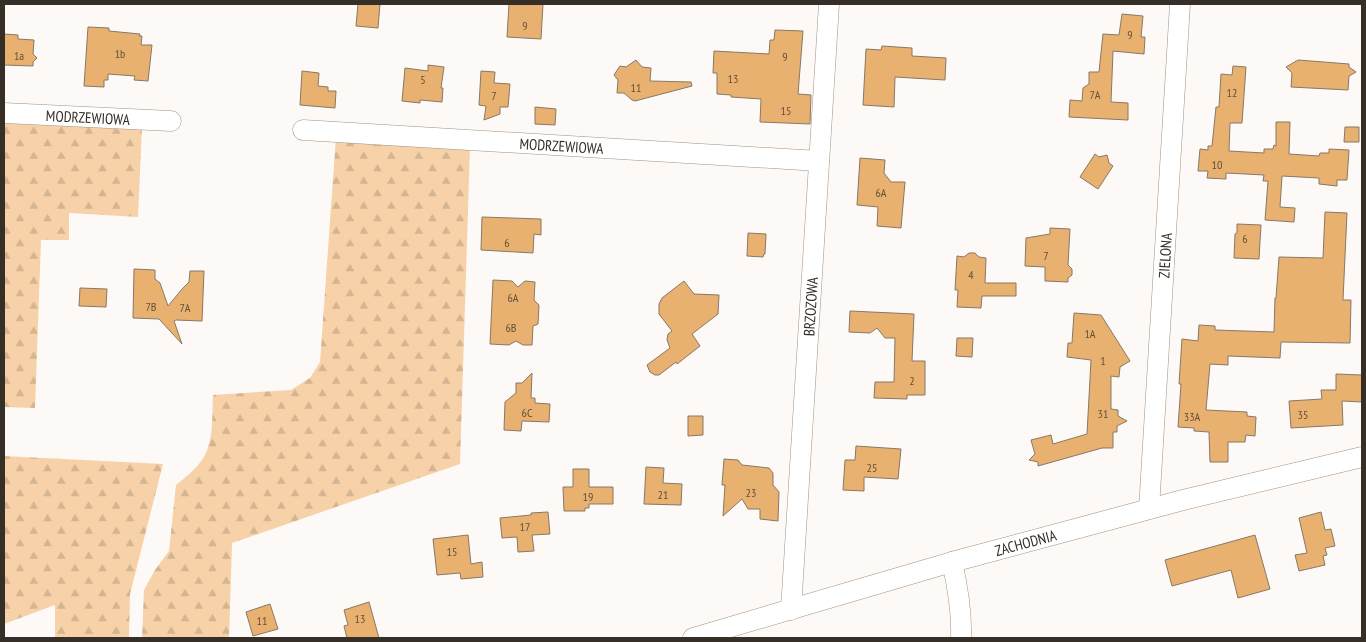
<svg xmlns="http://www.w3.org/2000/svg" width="1366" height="642" font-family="'PT Sans Narrow',sans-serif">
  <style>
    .forest { fill: url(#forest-firs) }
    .building { fill: #e8b170; stroke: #877867 }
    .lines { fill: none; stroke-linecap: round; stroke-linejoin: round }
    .minor-casing { stroke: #a29280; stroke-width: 21 }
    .minor { stroke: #fff; stroke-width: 20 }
    .labels { text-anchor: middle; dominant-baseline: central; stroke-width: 4; stroke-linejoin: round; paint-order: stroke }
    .number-label { font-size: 12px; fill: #62503a }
    .street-label { font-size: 15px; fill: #362f28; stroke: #fff }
  </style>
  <defs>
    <pattern id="forest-firs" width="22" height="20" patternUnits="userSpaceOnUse" patternTransform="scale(1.25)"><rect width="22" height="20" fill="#f7d2a9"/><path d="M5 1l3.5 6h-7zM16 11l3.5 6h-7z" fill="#d4b591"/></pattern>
  </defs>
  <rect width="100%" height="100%" fill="#fdf9f6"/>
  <g class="forest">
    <polygon points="4,120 142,127 138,217 69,213 69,240 41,240 35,408 4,407"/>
    <path d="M 336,137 L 470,147 L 460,464 L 232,543 L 229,638 L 142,638 L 144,590 L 155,570 L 169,551 L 176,485 C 186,477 197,468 204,457 C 214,439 212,414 213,395 L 291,390 L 310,378 L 320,362 Z"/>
    <polygon points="4,456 163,464 130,594 129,638 55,638 55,605 4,624"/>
  </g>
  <g class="building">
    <polygon points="358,4 380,4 378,28 356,26"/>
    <polygon points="509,4 543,4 541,39 507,37"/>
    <polygon points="1122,14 1143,16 1141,37 1145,37 1144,54 1113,51 1111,102 1128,103 1128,120 1069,117 1070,100 1082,101 1083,88 1089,84 1089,72 1099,72 1103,34 1119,35"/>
    <polygon points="88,27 109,28 109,31 140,34 139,36 142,36 141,45 152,45 148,81 134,80 135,76 108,74 108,80 104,80 104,87 84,86"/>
    <polygon points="775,30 803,31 798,94 811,95 810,124 760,122 761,99 731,97 731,95 717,94 717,73 713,73 714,51 769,54 770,40 774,40"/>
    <polygon points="4,34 18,35 18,39 34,40 33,54 37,58 33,62 33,66 4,65"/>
    <polygon points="882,46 912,48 912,56 946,58 945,80 895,77 894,107 863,105 866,49 881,50"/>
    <polygon points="636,60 642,67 651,68 650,81 691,82 692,86 635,101 632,100 624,93 617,93 618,80 614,75 620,66 626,67"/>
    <polygon points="1298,60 1349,64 1349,67 1356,72 1349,76 1348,90 1291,87 1292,73 1286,67"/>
    <polygon points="428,65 444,67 441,88 443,88 442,102 420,100 420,103 402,101 405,68 428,71"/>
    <polygon points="1233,66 1246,67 1242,123 1230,123 1229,151 1264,153 1264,149 1273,149 1274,145 1276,146 1276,122 1290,122 1289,154 1319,156 1320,153 1329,153 1329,149 1349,150 1347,180 1337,180 1337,186 1319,184 1319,178 1282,176 1280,207 1295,208 1294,222 1265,220 1268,181 1263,181 1264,175 1226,173 1226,179 1207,178 1208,171 1198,171 1200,149 1208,150 1208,146 1212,146 1216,107 1219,107 1221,74 1232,75"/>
    <polygon points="302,71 319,73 318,86 328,87 328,91 336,91 335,108 300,105"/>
    <polygon points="481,71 495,72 494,83 510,84 508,107 500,107 500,114 484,120 486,106 479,105"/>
    <polygon points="535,107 556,109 555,125 535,124"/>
    <polygon points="1345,127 1359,127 1359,142 1344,142"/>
    <polygon points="1095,154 1099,157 1107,155 1109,163 1113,166 1098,189 1080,177"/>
    <polygon points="860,158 885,160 884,173 891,182 905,182 901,228 877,226 878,207 857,205"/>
    <polygon points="1325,212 1347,213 1343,300 1351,300 1350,343 1281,342 1280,358 1228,356 1228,365 1210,364 1206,410 1247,412 1247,416 1256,417 1255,436 1246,435 1245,442 1228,442 1228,462 1210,462 1209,432 1194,431 1194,428 1178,427 1181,384 1179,384 1182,339 1198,341 1199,325 1215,326 1215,330 1274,332 1275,298 1276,298 1279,257 1323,258"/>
    <polygon points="482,217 541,219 541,235 534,234 533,253 481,250"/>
    <polygon points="1237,224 1261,225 1259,259 1234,258 1235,234 1237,233"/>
    <polygon points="1050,228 1070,229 1068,265 1072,269 1072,275 1068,278 1068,282 1045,281 1045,267 1025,266 1026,238 1050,234"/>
    <polygon points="748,233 766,234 765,254 764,254 763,257 747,256"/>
    <polygon points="969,253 975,253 979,257 986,258 985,283 1016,283 1016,296 982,296 981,308 957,307 958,290 955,290 957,256 964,257"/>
    <polygon points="134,269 155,270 155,279 160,283 168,306 183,288 189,282 190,271 204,271 202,321 176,320 174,321 182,344 159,319 133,318"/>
    <polygon points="493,280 512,281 518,287 525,281 535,282 534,300 539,305 538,324 533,326 532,345 523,345 516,341 509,345 490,344"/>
    <polygon points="684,281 694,294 719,295 718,314 692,334 700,346 677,364 676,362 659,375 655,375 650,372 647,365 670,348 667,340 668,334 672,331 659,314 659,304 662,298"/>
    <polygon points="80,288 107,289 106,307 79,306"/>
    <polygon points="850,311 914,314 912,361 925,361 925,395 907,395 907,399 874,398 875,382 894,382 895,338 885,338 877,328 870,333 849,332"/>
    <polygon points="1074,313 1101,315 1130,361 1120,367 1119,377 1111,376 1111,409 1118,410 1118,416 1127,421 1117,426 1117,432 1113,432 1113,448 1102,448 1038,466 1038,462 1029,460 1035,454 1031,440 1051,435 1053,444 1087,434 1091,360 1067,357 1068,343 1072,343"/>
    <polygon points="957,338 973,338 972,357 956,356"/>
    <polygon points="532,373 531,398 535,398 535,403 550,404 549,422 522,421 521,431 504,430 505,402 516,393 516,383 522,383"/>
    <polygon points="1336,374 1362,375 1362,402 1342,401 1343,425 1291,428 1289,401 1322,399 1321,390 1336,390"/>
    <polygon points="688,416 703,416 703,435 688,436"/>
    <polygon points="856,446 901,449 898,479 864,477 864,491 843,490 845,460 855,460"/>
    <polygon points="724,459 738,460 742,465 769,468 773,473 773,485 779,492 778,521 760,519 760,509 748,509 742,499 723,516 725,485 722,485"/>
    <polygon points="646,467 664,468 663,483 682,484 681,505 644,504"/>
    <polygon points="573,469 589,469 589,487 613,487 613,504 589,504 589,508 585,508 585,511 564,511 563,487 573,487"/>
    <polygon points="548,512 550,534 532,535 534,551 518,552 517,537 502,538 500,518 531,515 531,513"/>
    <polygon points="1321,512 1325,530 1331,529 1335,546 1325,548 1327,555 1323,556 1325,565 1299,571 1295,555 1307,553 1299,518"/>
    <polygon points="468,535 471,564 482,562 483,577 461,579 460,573 437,575 433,539"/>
    <polygon points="1255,535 1270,589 1238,598 1231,570 1172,586 1165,560"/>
    <polygon points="369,602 379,638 347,638 344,626 348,625 344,610"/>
    <polygon points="270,604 278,629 253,636 246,612"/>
  </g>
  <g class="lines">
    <g class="minor-casing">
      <g id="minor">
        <path id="s1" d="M 4,113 L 171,121"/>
        <path id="s2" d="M 303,130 L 819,161"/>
        <path id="s3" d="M 1149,509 L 1180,4"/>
        <path d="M 952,562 C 958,588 962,612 961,638"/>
        <path id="s4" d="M 791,610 L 829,4"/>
        <path id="s5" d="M 693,638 L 952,562 L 1183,500 L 1362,457"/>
      </g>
    </g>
    <use href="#minor" class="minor"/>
  </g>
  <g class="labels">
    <g class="number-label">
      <text x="525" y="25">9</text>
      <text x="1130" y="34">9</text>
      <text x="120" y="53">1b</text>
      <text x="19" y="55">1a</text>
      <text x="785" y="56">9</text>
      <text x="733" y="78">13</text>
      <text x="423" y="79">5</text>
      <text x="636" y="87">11</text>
      <text x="1232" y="92">12</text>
      <text x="1095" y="94">7A</text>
      <text x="494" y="95">7</text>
      <text x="786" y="110">15</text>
      <text x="1217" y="164">10</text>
      <text x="881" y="192">6A</text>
      <text x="1245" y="238">6</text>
      <text x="507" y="242">6</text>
      <text x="1046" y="255">7</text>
      <text x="971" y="274">4</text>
      <text x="513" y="297">6A</text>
      <text x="151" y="306">7B</text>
      <text x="185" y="307">7A</text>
      <text x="511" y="327">6B</text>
      <text x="1090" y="333">1A</text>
      <text x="1103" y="360">1</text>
      <text x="912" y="380">2</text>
      <text x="527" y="412">6C</text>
      <text x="1103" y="413">31</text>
      <text x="1303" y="414">35</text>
      <text x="1192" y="416">33A</text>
      <text x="872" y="467">25</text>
      <text x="751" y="492">23</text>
      <text x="663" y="494">21</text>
      <text x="588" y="496">19</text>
      <text x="525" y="526">17</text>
      <text x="452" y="551">15</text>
      <text x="360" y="618">13</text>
      <text x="262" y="620">11</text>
    </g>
    <g class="street-label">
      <text stroke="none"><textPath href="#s1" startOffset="84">MODRZEWIOWA</textPath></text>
      <text stroke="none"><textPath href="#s2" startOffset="259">MODRZEWIOWA</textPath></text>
      <text stroke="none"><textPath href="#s3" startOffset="254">ZIELONA</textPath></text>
      <text stroke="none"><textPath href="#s4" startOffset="304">BRZOZOWA</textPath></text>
      <text stroke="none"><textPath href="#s5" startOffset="346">ZACHODNIA</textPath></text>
    </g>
  </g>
  <rect width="1366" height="642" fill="none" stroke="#362f28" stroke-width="10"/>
</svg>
